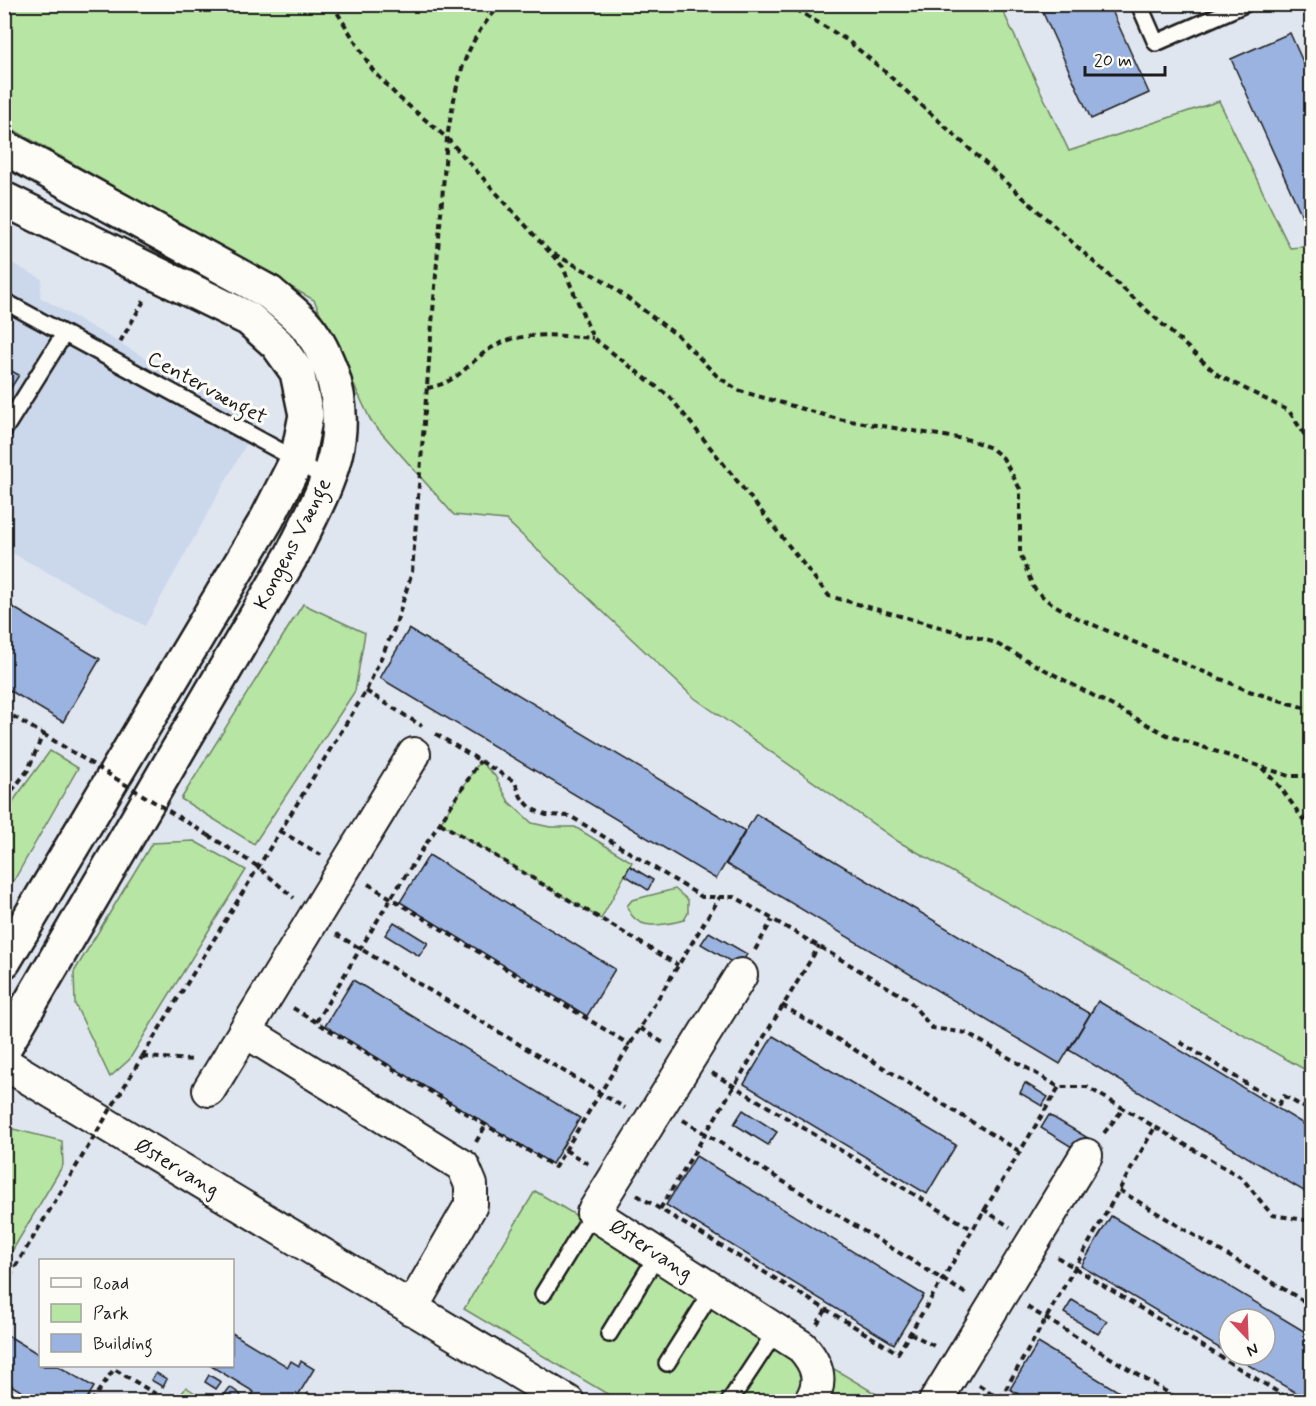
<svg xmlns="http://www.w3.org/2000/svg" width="1316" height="1406" font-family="Mynerve,sans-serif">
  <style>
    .built { fill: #cbd7eb }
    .green { fill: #b7e5a4; stroke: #6a8060; stroke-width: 1.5 }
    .building { fill: #9bb3e0; stroke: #1c1c1c; stroke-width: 1.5 }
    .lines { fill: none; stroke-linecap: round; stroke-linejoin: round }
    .lane-casing { stroke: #1c1c1c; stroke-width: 20 }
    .street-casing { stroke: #1c1c1c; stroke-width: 36 }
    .secondary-casing { stroke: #1c1c1c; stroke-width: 38 }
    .path { stroke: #1c1c1c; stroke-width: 4; stroke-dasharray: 6 4.5; stroke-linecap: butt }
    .lane { stroke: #fdfcf7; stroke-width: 15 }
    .street { stroke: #fdfcf7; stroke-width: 32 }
    .secondary { stroke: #fdfcf7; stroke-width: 33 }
    .path-bridge { stroke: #1c1c1c; stroke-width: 4; stroke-dasharray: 6 4.5; stroke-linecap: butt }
    .labels { text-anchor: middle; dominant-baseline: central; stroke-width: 6; stroke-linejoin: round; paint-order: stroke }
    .street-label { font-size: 21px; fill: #1c1c1c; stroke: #fdfcf7 }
  </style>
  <rect width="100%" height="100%" fill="#e0e6f0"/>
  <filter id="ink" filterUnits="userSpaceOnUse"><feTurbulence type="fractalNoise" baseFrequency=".0167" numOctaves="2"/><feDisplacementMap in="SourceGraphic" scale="12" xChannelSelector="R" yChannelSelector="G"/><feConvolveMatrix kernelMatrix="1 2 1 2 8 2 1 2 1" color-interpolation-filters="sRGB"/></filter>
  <g filter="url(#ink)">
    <polygon class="built" points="4,259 42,279 40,297 258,423 145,626 5,549"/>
    <g class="green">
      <polygon points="5,4 1000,5 1069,151 1219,101 1290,248 1311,246 1311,1073 899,842 693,697 506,520 454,515 371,421 314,300 5,125"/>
      <polygon points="303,604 365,633 355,691 254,844 181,799"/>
      <polygon points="50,751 78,768 5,896 5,819 16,797"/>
      <polygon points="480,761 495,776 509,802 532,823 550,827 575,827 632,862 601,919 440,823"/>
      <polygon points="194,841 246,870 129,1060 110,1077 75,1004 74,972 152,843"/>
      <path d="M 675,889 L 688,900 L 688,913 L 684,920 C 663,925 636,933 627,906 L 632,900 Z"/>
      <polygon points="5,1127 62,1141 63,1165 5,1263"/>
      <polygon points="535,1191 888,1401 619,1401 464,1309"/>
      <polygon points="186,1387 207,1401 177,1401"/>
    </g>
    <g class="building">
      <polygon points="1039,4 1109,4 1149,93 1091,119"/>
      <polygon points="1290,33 1312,82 1312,228 1308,229 1231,59"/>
      <polygon points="4,367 19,375 4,399"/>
      <polygon points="4,602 100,659 63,722 4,687"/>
      <polygon points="409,629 745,831 716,879 380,678"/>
      <polygon points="756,814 1090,1014 1060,1064 726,864"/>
      <polygon points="429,855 615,969 587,1016 400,902"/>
      <polygon points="630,866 653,880 648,890 625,875"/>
      <polygon points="394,922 428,943 419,956 385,935"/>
      <polygon points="709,932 747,954 740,967 701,944"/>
      <polygon points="353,980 580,1118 552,1164 325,1026"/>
      <polygon points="1098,1001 1312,1129 1312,1196 1069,1050"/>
      <polygon points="773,1036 956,1145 927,1194 744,1084"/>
      <polygon points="1025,1083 1048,1097 1042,1106 1020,1093"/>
      <polygon points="743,1110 777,1132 768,1145 734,1124"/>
      <polygon points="1049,1115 1088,1138 1080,1152 1041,1128"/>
      <polygon points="696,1156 924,1295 894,1344 666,1205"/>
      <polygon points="1111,1216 1312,1336 1312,1402 1231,1355 1265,1355 1265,1319 1229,1319 1229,1354 1081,1266"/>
      <polygon points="1072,1300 1107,1321 1098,1334 1064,1313"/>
      <polygon points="232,1333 288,1367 291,1361 299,1366 301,1361 314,1369 294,1402 271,1402 266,1398 264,1402 248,1402 254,1392 211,1366 232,1366"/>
      <polygon points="7,1335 40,1355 40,1366 58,1366 94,1387 85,1402 39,1402 4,1381 4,1340"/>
      <polygon points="1038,1343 1136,1402 1031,1402 1010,1389"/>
      <polygon points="156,1373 167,1379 163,1387 151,1380"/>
      <polygon points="209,1375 221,1382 216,1389 205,1382"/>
      <polygon points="230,1387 241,1395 237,1402 225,1394"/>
      <polygon points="308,1393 322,1402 303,1402"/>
    </g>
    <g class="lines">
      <g class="lane-casing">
        <g id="lane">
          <polyline points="1139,4 1156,43 1245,4"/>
          <polyline points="1309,4 1312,10"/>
          <polyline points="4,301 297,460 328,482"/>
          <polyline points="4,430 64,334"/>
          <polyline points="543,1294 593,1213"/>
          <polyline points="609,1334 658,1254"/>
          <polyline points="667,1363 713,1290"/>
          <polyline points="729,1402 776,1331"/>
        </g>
      </g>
      <g class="street-casing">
        <g id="street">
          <path d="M 741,975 L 593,1213 L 802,1347 C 817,1364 824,1381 810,1402"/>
          <polyline points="245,1031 463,1166 471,1185 471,1205 411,1309"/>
          <polyline points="4,1063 568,1402"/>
          <polyline points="209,1090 414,754"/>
          <polyline points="935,1402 1086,1155"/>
        </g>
      </g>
      <g class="secondary-casing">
        <g id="secondary">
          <path d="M 4,147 L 270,293 C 281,303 294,312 304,323 C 316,336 325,355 331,371 C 355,442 323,491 293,553 L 4,1048"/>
          <polyline points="4,199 249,319 277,344 297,372 306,415 297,460 267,519 4,961"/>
        </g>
      </g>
      <g class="path">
        <polyline points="332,4 372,69 397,96 447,138 563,267 593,338 670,397 829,596 993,642 1167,735 1289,776 1312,776"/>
        <polyline points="787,4 847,40 883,70 1218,375 1289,411 1312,446"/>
        <polyline points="554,254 603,280 678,336 718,377 740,391 838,419 970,440 991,448 1003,458 1020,489 1020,553 1033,587 1046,600 1075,617 1249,691 1312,710"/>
        <polyline points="120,342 145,299"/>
        <path d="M 427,388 C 460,383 467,362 493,347 C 522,330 561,336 593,338"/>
        <polyline points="366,691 422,726"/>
        <polyline points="4,711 43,734 28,770 4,801"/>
        <polyline points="436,734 515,782 521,797 532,809 546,815 570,816 702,897 735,897 908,999 932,1028 967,1033 1059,1087 1087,1087 1242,1178 1272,1215 1312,1221"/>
        <polyline points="1262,768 1281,788 1312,832"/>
        <polyline points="4,787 10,792"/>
        <polyline points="440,823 678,965"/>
        <polyline points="280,831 321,855"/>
        <polyline points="208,835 257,866 294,898"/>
        <polyline points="368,884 630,1045"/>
        <polyline points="336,934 625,1108"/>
        <polyline points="755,950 772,920"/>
        <polyline points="782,1005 1019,1151"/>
        <polyline points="293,1008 555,1167 720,897"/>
        <polyline points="316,1022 391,898 480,761"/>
        <polyline points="640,1028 665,1044"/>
        <polyline points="1180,1042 1279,1104 1284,1096 1312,1112"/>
        <path d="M 142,1057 L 366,691 L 395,627 L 412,572 L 447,138 C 456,86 462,43 502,4"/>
        <polyline points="143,1057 195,1060"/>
        <polyline points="712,1073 970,1228"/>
        <polyline points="683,1120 968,1295"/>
        <polyline points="1104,1133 1124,1108"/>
        <polyline points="476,1142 486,1125"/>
        <polyline points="565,1150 590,1165"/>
        <polyline points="1119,1190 1312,1306"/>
        <polyline points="637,1195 898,1353 1059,1087"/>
        <polyline points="660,1209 819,946"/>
        <polyline points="983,1209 1010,1227"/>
        <polyline points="1057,1257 1294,1402"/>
        <polyline points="4,1285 59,1195"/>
        <polyline points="1027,1307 1183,1402"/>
        <polyline points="817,1324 826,1310"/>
        <polyline points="910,1333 936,1347"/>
        <polyline points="979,1385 1005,1402"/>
        <polyline points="1000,1399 1155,1127"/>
        <polyline points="91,1402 114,1369 169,1402"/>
      </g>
      <use href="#lane" class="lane"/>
      <use href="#street" class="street"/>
      <use href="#secondary" class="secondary"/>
      <g class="path-bridge">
        <polyline points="43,734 208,835"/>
        <polyline points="59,1195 142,1057"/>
      </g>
    </g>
  </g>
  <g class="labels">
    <g class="street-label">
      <text transform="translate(207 388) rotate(28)">Centervænget</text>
      <text transform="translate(293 544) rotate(-63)">Kongens Vænge</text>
      <text transform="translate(177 1168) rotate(31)">Østervang</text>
      <text transform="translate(651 1250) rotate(33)">Østervang</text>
    </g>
  </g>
  <rect width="1316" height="1406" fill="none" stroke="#fdfcf7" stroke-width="24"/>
  <rect x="12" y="12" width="1292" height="1382" fill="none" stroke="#1c1c1c" stroke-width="2" filter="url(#ink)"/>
  <rect x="39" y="1259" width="195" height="108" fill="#fdfcf7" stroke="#a3a29f" stroke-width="1.5"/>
  <rect x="51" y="1278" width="30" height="9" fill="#fdfcf7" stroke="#a3a29f" stroke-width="1.5"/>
  <text x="93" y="1289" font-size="18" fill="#1c1c1c">Road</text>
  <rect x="51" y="1304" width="30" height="18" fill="#b7e5a4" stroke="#a3a29f" stroke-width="1.5"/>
  <text x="93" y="1319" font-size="18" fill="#1c1c1c">Park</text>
  <rect x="51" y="1334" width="30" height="18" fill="#9bb3e0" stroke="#a3a29f" stroke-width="1.5"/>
  <text x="93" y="1349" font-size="18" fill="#1c1c1c">Building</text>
  <g transform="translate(1247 1337) rotate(157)"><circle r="28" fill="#fdfcf7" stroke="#a3a29f" stroke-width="1.5"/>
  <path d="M0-4.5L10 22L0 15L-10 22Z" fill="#d1495b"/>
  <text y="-9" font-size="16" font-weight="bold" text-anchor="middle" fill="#1c1c1c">N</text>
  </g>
  <path d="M1085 66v9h80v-9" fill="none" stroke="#1c1c1c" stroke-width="3"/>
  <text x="1094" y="66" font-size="18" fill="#1c1c1c" stroke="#fdfcf7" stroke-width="4.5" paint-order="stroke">20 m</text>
</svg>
